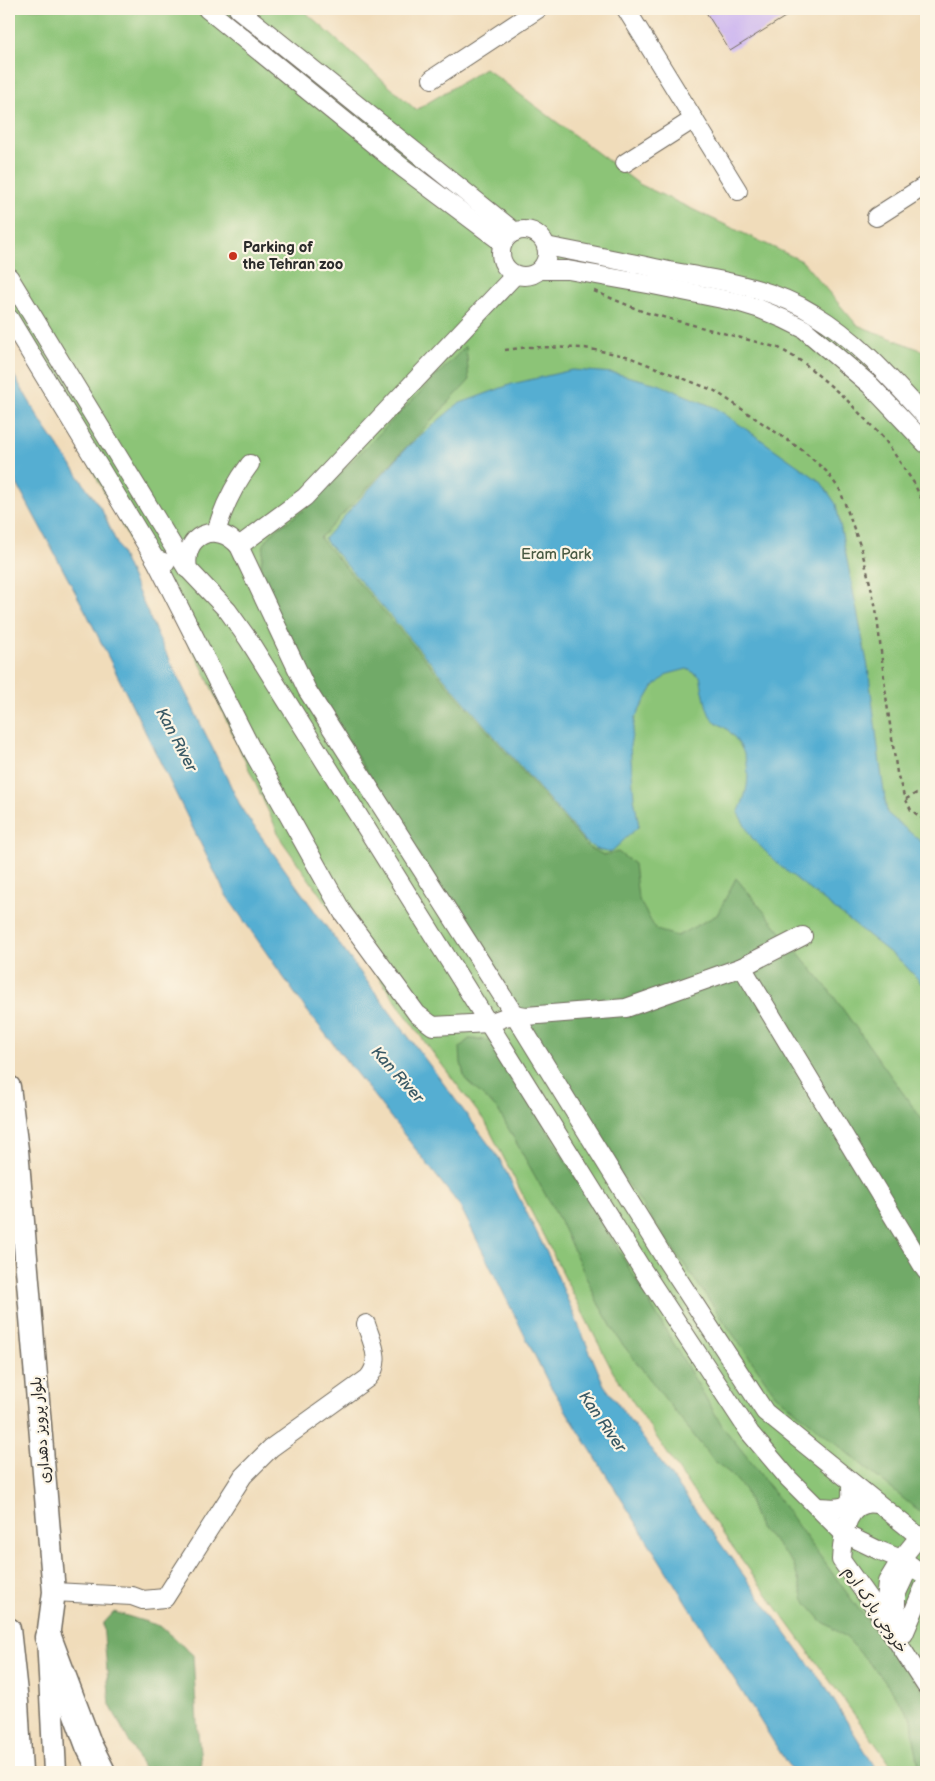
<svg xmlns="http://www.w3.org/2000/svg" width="935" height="1781" font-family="'Balsamiq Sans','Playpen Sans Arabic',sans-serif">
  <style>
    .green { fill: #8cc477; stroke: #5c7851 }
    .forest { fill: #71aa68; stroke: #4e6a4a }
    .water { fill: #54aed2; stroke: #406c7e }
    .building { fill: #ccb5f0 }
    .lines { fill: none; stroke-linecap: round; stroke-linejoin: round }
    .minor-casing { stroke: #70695d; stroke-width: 20 }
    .major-casing { stroke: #70695d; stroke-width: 25 }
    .highway-casing { stroke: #70695d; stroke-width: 29 }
    .path { stroke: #70695d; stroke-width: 2.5; stroke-dasharray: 4 4; stroke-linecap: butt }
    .minor { stroke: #fff; stroke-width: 18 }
    .major { stroke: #fff; stroke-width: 22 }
    .highway { stroke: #fff; stroke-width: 26 }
    .poi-dot { fill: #c8321e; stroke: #fcf5e5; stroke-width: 2 }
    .labels { text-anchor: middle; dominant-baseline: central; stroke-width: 4.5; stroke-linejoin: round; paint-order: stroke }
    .poi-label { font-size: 15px; font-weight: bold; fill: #2b2b2b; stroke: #fcf5e5; text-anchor: start }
    .park-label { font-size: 15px; fill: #485942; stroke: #fcf5e5 }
    .street-label { font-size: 15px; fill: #2b2b2b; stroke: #fcf5e5 }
    .water-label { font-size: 16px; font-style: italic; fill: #395965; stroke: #fcf5e5 }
  </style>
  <rect width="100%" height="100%" fill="#fcf5e5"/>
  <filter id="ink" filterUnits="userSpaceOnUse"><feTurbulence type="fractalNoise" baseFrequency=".02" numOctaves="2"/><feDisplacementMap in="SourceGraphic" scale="10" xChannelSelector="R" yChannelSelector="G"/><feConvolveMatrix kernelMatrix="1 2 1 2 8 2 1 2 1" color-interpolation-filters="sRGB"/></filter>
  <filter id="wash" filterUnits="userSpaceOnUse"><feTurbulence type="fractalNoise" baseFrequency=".0096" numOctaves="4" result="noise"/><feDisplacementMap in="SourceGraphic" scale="20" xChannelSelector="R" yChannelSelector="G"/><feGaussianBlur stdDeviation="1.12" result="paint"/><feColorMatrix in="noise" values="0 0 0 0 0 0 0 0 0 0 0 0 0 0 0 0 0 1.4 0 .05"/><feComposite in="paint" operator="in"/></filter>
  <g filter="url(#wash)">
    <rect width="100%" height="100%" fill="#f0dcba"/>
    <polygon class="green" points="9,9 302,9 416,110 485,68 639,184 802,261 857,325 926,352 926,1772 896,1772 700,1502 613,1372 486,1123 424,1041 282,841 202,667 144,567 33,358 9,326"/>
    <g class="forest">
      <polygon points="466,346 469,381 320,538 589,848 604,855 618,852 634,864 638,898 656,930 677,936 717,915 736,878 829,990 926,1125 926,1517 775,1394 622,1176 311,683 265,591 261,565 264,544 273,532 304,510"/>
      <polygon points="469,1039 494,1040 723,1427 755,1467 879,1637 915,1679 926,1696 926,1772 920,1772 914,1739 912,1719 880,1675 847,1638 822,1621 804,1600 794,1565 774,1541 759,1528 745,1490 732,1475 713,1460 620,1341 599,1305 559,1219 498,1110 465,1079 461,1063 460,1047"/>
      <polygon points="114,1612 160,1626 193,1655 197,1723 202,1772 145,1772 110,1705 103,1624"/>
    </g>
    <g class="water">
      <polygon points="9,367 42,423 102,510 157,634 243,811 319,917 499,1158 551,1261 604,1385 825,1686 878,1772 795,1772 788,1765 548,1382 460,1206 305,1008 226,895 87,614 9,469"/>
      <path d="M 572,370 L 614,373 L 658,384 L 716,408 L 821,482 L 836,504 L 868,667 L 880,764 L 887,813 L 926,846 L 926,988 L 903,963 L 780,866 L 752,838 L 738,813 C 752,784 753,756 729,731 C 724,726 715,723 711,717 C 706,711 702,685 700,676 L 687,669 L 668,674 L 653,687 L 635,718 L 630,746 L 634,798 L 639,826 L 612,851 C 602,854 591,847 584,840 L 324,539 L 408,446 L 458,404 L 512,384 Z"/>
    </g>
    <g id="blocks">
      <polygon class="building" points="704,9 798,9 730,51"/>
    </g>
  </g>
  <g filter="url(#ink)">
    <use href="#blocks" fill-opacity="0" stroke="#70695d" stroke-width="1"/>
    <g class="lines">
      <g class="minor-casing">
        <g id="minor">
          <polyline points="207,9 403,168 503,243"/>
          <polyline points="238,9 515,232"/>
          <polyline points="626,9 738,191"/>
          <polyline points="432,79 538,9"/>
          <polyline points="625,163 694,119"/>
          <polyline points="876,217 926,185"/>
          <circle cx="524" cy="253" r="23"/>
          <path d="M 546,246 C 587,254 628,262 669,271 C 719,280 771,287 814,314 C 858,340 892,380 926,417"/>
          <polyline points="540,270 568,270 653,285 737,302 760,309 784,319 804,329 870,385 926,444"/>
          <polyline points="9,277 187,569"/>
          <polyline points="9,318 155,559 166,563"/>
          <path d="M 216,532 C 223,508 234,485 250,464"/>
          <polyline points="239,546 305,497 515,275"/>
          <polyline points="155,559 253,752 343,913 417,1014 433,1026 489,1023 514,1014 526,1016 626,1008 742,967 803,936"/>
          <polyline points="742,967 926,1271"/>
          <path d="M 878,1504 C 874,1504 870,1503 866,1504 C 844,1509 842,1542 841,1560 L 879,1613 L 926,1686"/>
          <path d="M 818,1507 C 833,1508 854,1512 851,1489"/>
          <path d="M 926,1542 L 765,1412 L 662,1254 L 514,1014 L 307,690 L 239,546 C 216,520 182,535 188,569 L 228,611 L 248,639 L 642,1269 L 750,1433 L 789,1479 L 843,1533 L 878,1550 L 901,1559 L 926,1576"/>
          <path d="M 54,1592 L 132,1596 L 143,1600 L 165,1598 L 243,1476 L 271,1448 L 368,1378 C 383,1361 372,1343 366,1324"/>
          <polyline points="896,1613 896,1595 910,1565"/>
          <polyline points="894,1621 884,1609 887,1582 901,1559 919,1537"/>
          <polyline points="904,1634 926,1582"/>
        </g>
      </g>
      <g class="major-casing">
        <g id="major">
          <polyline points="9,1087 17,1150 54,1592 48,1637 55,1772"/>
          <polyline points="9,1629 17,1702 21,1772"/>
        </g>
      </g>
      <g class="highway-casing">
        <polyline id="highway" points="48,1637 89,1746 102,1772"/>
      </g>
      <g class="path">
        <polyline points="594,291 644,312 779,348 804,363 846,399 885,440 914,483 926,509"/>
        <polyline points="505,350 528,347 585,348 626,356 715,391 802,450 826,471 840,490 862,551 876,608 887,704 897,773 904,796 911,810 926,821"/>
        <polyline points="906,799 926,788"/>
      </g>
      <use href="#minor" class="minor"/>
      <use href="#major" class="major"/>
      <use href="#highway" class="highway"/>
    </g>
  </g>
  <circle class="poi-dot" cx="233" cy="256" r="5"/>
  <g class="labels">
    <g class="poi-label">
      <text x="243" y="247">Parking of<tspan x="243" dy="17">the Tehran zoo</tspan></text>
    </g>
    <g class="park-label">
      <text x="556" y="554">Eram Park</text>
    </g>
    <g class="street-label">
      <text transform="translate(41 1430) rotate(-95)">بلوار پرویز دهداری</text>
      <text transform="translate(875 1610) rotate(56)">خروجی پارک ارم</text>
    </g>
    <g class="water-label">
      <text transform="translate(176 740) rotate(62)">Kan River</text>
      <text transform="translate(397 1075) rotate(48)">Kan River</text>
      <text transform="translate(602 1422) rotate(55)">Kan River</text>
    </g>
  </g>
  <rect width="935" height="1781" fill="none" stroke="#fcf5e5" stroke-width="30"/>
</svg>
